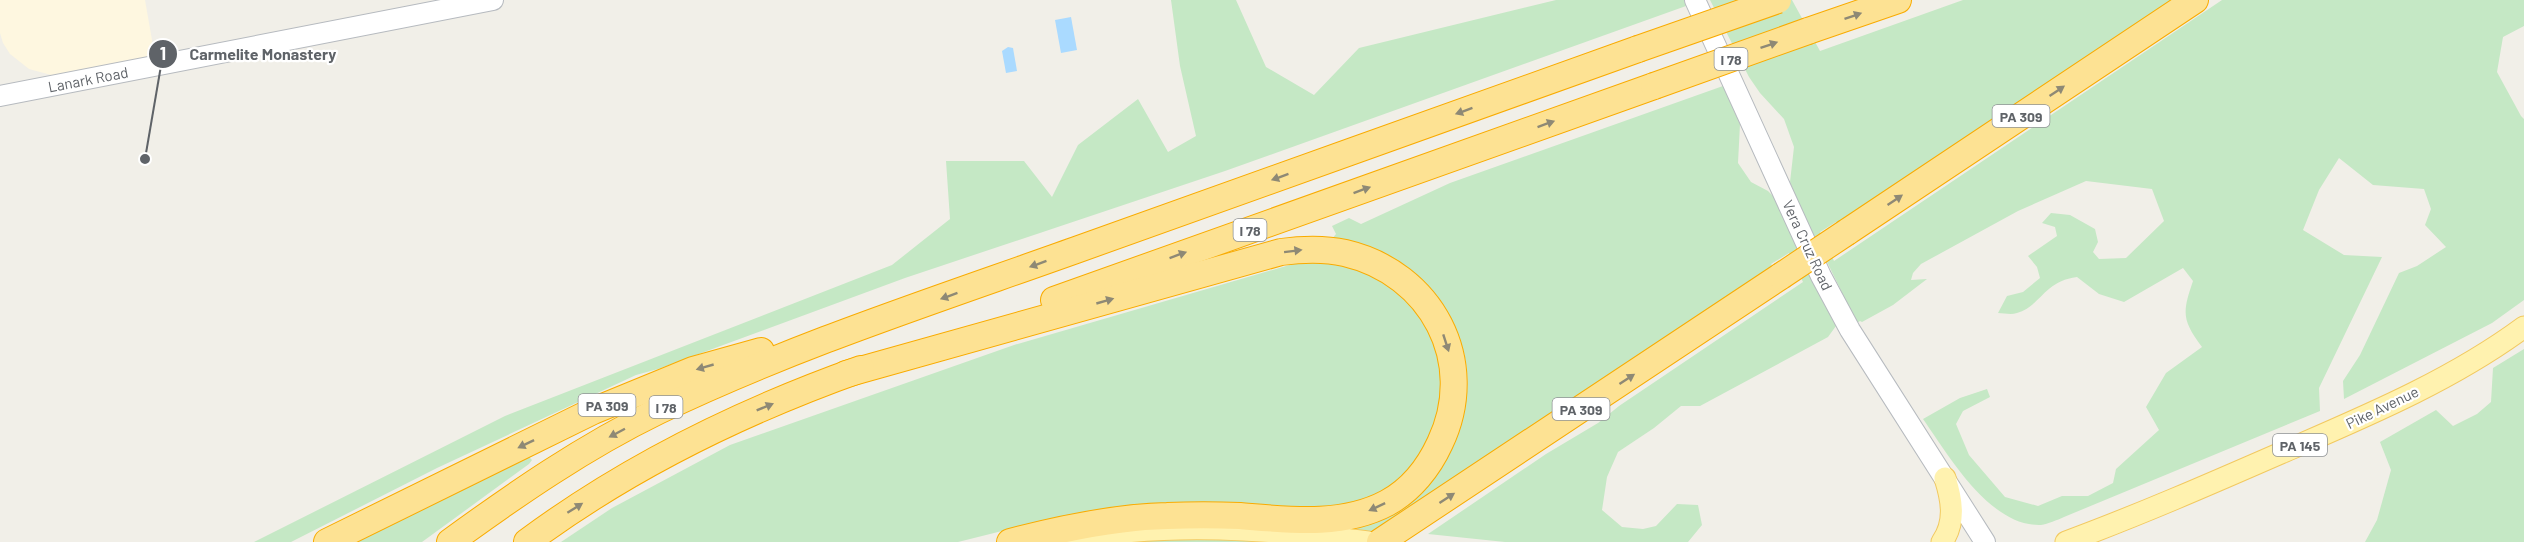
<svg xmlns="http://www.w3.org/2000/svg" width="2524" height="542" font-family="Barlow,sans-serif">
  <style>
    .commercial { fill: #fef7e0 }
    .green { fill: #c5e8c5 }
    .water { fill: #aadaff }
    .lines { fill: none; stroke-linecap: round; stroke-linejoin: round }
    .secondary-casing { stroke: #b6babf; stroke-width: 22 }
    .primary-casing { stroke: #f2c960; stroke-width: 23 }
    .motorway-casing { stroke: #f9ab00; stroke-width: 28 }
    .secondary { stroke: #fff; stroke-width: 20 }
    .primary { stroke: #fff2af; stroke-width: 21 }
    .motorway { stroke: #fde293; stroke-width: 26 }
    .motorway-bridge-casing { stroke: #f9ab00; stroke-width: 28; stroke-linecap: butt }
    .motorway-bridge { stroke: #fde293; stroke-width: 26 }
    .oneway { fill: #8e8975 }
    .labels { text-anchor: middle; dominant-baseline: central; stroke-width: 4.5; stroke-linejoin: round; paint-order: stroke }
    .shield { fill: #fff; stroke: #8f9295; stroke-width: 1.5 }
    .shield-label { font-size: 14px; font-weight: bold; fill: #5f6368 }
    .street-label { font-size: 15px; fill: #5f6368; stroke: #fff }
    .leader { fill: none; stroke: #5f6368; stroke-width: 2 }
    .callout-dot { fill: #5f6368; stroke: #fff; stroke-width: 2 }
    .mark-label { font-size: 18px; text-anchor: middle; font-weight: bold; fill: #fff }
    .callout-label { font-size: 16px; text-anchor: middle; font-weight: bold; fill: #5f6368; stroke: #fff; stroke-width: 4.5; stroke-linejoin: round; paint-order: stroke }
  </style>
  <rect width="100%" height="100%" fill="#f1efe8"/>
  <polygon class="commercial" points="0,0 145,0 155,57 55,76 29,69 10,54 3,43 0,33"/>
  <g class="green">
    <polygon points="1171,0 1236,0 1266,67 1314,95 1359,48 1556,0 1684,0 1686,6 1225,171 905,278 658,369 636,375 437,468 291,542 254,542 505,416 892,265 950,219 946,161 1024,161 1052,197 1078,145 1138,99 1168,152 1196,136 1180,66"/>
    <path d="M 1710,0 L 1792,0 L 1820,51 L 1963,0 L 2176,0 L 1838,223 L 1836,222 L 1820,232 L 1834,261 L 2222,0 L 2524,0 L 2524,26 L 2503,37 L 2497,72 L 2521,116 L 2524,119 L 2524,300 L 2492,323 L 2344,399 L 2343,381 L 2360,355 L 2399,273 L 2417,266 L 2446,247 L 2425,225 L 2431,209 L 2424,189 L 2373,185 L 2339,158 L 2319,190 L 2303,230 L 2344,255 L 2382,257 L 2319,388 L 2320,411 L 2064,517 C 2057,520 2048,524 2041,525 C 1990,527 1949,456 1923,419 L 1960,398 L 1987,389 L 1990,397 L 1963,411 L 1956,424 L 1969,455 L 2005,497 L 2038,506 L 2062,496 L 2088,496 L 2113,483 L 2116,469 L 2159,430 L 2146,407 L 2166,373 L 2202,347 C 2182,320 2182,313 2193,281 L 2183,268 L 2124,302 L 2099,294 L 2077,277 C 2044,281 2041,306 2017,313 C 2011,315 2004,313 1998,313 L 2007,296 L 2023,292 L 2040,278 L 2037,267 L 2028,256 L 2057,236 L 2055,227 L 2042,223 L 2051,213 L 2070,215 L 2095,229 L 2098,242 L 2093,252 L 2099,259 L 2126,258 L 2164,221 L 2152,189 L 2086,181 L 2018,211 L 1921,264 L 1913,273 L 1911,280 L 1927,279 L 1893,305 L 1862,322 L 1860,321 L 1857,323 L 1801,209 L 1790,182 L 1794,147 L 1784,119 L 1760,93 L 1749,77 Z"/>
    <path d="M 1723,86 L 1740,124 L 1738,163 L 1751,182 L 1768,191 L 1774,197 L 1814,285 L 1836,326 L 1828,337 L 1700,406 L 1681,406 L 1654,428 L 1618,452 L 1607,477 L 1602,510 L 1622,527 L 1643,529 L 1656,526 L 1677,504 L 1698,505 L 1702,525 L 1688,542 L 1505,542 L 1428,534 L 1546,454 L 1598,423 L 1619,406 L 1803,282 L 1789,253 L 1771,264 L 1773,267 L 1358,542 L 1337,542 C 1358,528 1378,515 1399,502 C 1407,497 1418,492 1425,485 C 1460,452 1477,391 1462,346 C 1450,312 1425,280 1396,261 C 1377,249 1353,245 1331,240 L 1336,234 L 1332,226 L 1349,218 L 1361,224 L 1450,183 Z"/>
    <polygon points="1317,261 1339,262 1388,281 1420,310 1442,364 1441,415 1413,467 1396,483 1359,503 1326,509 1256,504 1180,505 1014,528 958,542 561,542 612,508 730,445 1014,345 1293,264"/>
    <polygon points="2524,349 2524,542 2365,542 2377,520 2391,470 2380,442 2436,410 2453,426 2477,414 2491,402 2493,368"/>
    <polygon points="528,456 532,460 529,464 422,542 354,542"/>
    <polygon points="1202,536 1282,542 1100,542"/>
  </g>
  <g class="water">
    <polygon points="1071,17 1077,50 1061,53 1055,20"/>
    <polygon points="1008,47 1013,48 1017,71 1006,73 1002,51"/>
  </g>
  <g class="lines">
    <g class="secondary-casing">
      <g id="secondary">
        <polyline points="1695,0 1821,276 1850,330 1985,542"/>
        <polyline points="0,96 493,0"/>
      </g>
    </g>
    <g class="primary-casing">
      <g id="primary">
        <path d="M 1070,540 C 1167,521 1271,529 1368,542"/>
        <path d="M 1942,542 C 1956,522 1952,500 1945,478"/>
        <path d="M 2066,542 C 2139,515 2210,484 2281,453 C 2364,417 2451,381 2524,327"/>
      </g>
    </g>
    <g class="motorway-casing">
      <g id="motorway">
        <polyline points="1808,31 1898,0"/>
        <polyline points="1847,232 2195,0"/>
        <polyline points="1054,300 1654,86"/>
        <path d="M 846,374 L 1281,252 C 1303,249 1323,248 1345,253 C 1431,273 1479,361 1440,443 C 1429,467 1411,490 1387,503 C 1342,527 1288,520 1240,516 C 1216,515 1191,515 1167,516 C 1115,517 1060,529 1010,542"/>
        <polyline points="327,542 593,411 693,370 761,351"/>
        <path d="M 450,542 C 516,494 584,447 658,411 C 793,346 936,300 1076,250 C 1263,183 1451,116 1638,49"/>
        <path d="M 527,542 C 628,467 743,411 861,369"/>
        <polyline points="1380,542 1781,276"/>
      </g>
    </g>
    <use href="#secondary" class="secondary"/>
    <use href="#primary" class="primary"/>
    <use href="#motorway" class="motorway"/>
    <g class="motorway-bridge-casing">
      <g id="motorway-bridge">
        <polyline points="1638,49 1778,0"/>
        <polyline points="1654,86 1808,31"/>
        <polyline points="1781,276 1847,232"/>
      </g>
    </g>
    <use href="#motorway-bridge" class="motorway-bridge"/>
  </g>
  <defs><path id="oneway-solid" d="M-6-.8H1V-3.2L6.5 0L1 3.2V.8H-6Z" transform="scale(1.5)"/></defs>
  <g class="oneway">
    <use href="#oneway-solid" transform="translate(1853 16) rotate(-19)"/>
    <use href="#oneway-solid" transform="translate(1769 45) rotate(-19)"/>
    <use href="#oneway-solid" transform="translate(2057 91) rotate(-34)"/>
    <use href="#oneway-solid" transform="translate(1464 111) rotate(160)"/>
    <use href="#oneway-solid" transform="translate(1546 124) rotate(-20)"/>
    <use href="#oneway-solid" transform="translate(1280 177) rotate(160)"/>
    <use href="#oneway-solid" transform="translate(1362 190) rotate(-20)"/>
    <use href="#oneway-solid" transform="translate(1895 200) rotate(-34)"/>
    <use href="#oneway-solid" transform="translate(1293 251) rotate(-7)"/>
    <use href="#oneway-solid" transform="translate(1178 255) rotate(-20)"/>
    <use href="#oneway-solid" transform="translate(1038 264) rotate(160)"/>
    <use href="#oneway-solid" transform="translate(949 296) rotate(160)"/>
    <use href="#oneway-solid" transform="translate(1105 301) rotate(-16)"/>
    <use href="#oneway-solid" transform="translate(1446 343) rotate(72)"/>
    <use href="#oneway-solid" transform="translate(705 367) rotate(164)"/>
    <use href="#oneway-solid" transform="translate(1627 379) rotate(-33)"/>
    <use href="#oneway-solid" transform="translate(765 407) rotate(-22)"/>
    <use href="#oneway-solid" transform="translate(617 433) rotate(152)"/>
    <use href="#oneway-solid" transform="translate(526 444) rotate(154)"/>
    <use href="#oneway-solid" transform="translate(1447 498) rotate(-33)"/>
    <use href="#oneway-solid" transform="translate(1377 507) rotate(155)"/>
    <use href="#oneway-solid" transform="translate(575 508) rotate(-32)"/>
  </g>
  <g class="labels">
    <g class="shield">
      <rect x="1714.5" y="48" width="33" height="22" rx="4.5"/>
      <rect x="1992.5" y="105" width="57" height="22" rx="4.5"/>
      <rect x="1233.5" y="219" width="33" height="22" rx="4.5"/>
      <rect x="578.5" y="394" width="57" height="22" rx="4.5"/>
      <rect x="649.5" y="396" width="33" height="22" rx="4.5"/>
      <rect x="1552.5" y="398" width="57" height="22" rx="4.5"/>
      <rect x="2273" y="434" width="54" height="22" rx="4.5"/>
    </g>
    <g class="shield-label">
      <text x="1731" y="59">I 78</text>
      <text x="2021" y="116">PA 309</text>
      <text x="1250" y="230">I 78</text>
      <text x="607" y="405">PA 309</text>
      <text x="666" y="407">I 78</text>
      <text x="1581" y="409">PA 309</text>
      <text x="2300" y="445">PA 145</text>
    </g>
    <g class="street-label">
      <text transform="translate(88 79) rotate(-11)">Lanark Road</text>
      <text transform="translate(1808 245) rotate(65)">Vera Cruz Road</text>
      <text transform="translate(2382 407) rotate(-26)">Pike Avenue</text>
    </g>
  </g>
  <path class="leader" d="M145 159L163 54"/>
  <g class="callout-dot">
    <circle cx="145" cy="159" r="6"/>
    <circle cx="163" cy="54" r="15"/>
  </g>
  <g class="mark-label">
    <text x="163" y="60">1</text>
  </g>
  <g class="callout-label">
    <text x="263" y="60">Carmelite Monastery</text>
  </g>
</svg>
